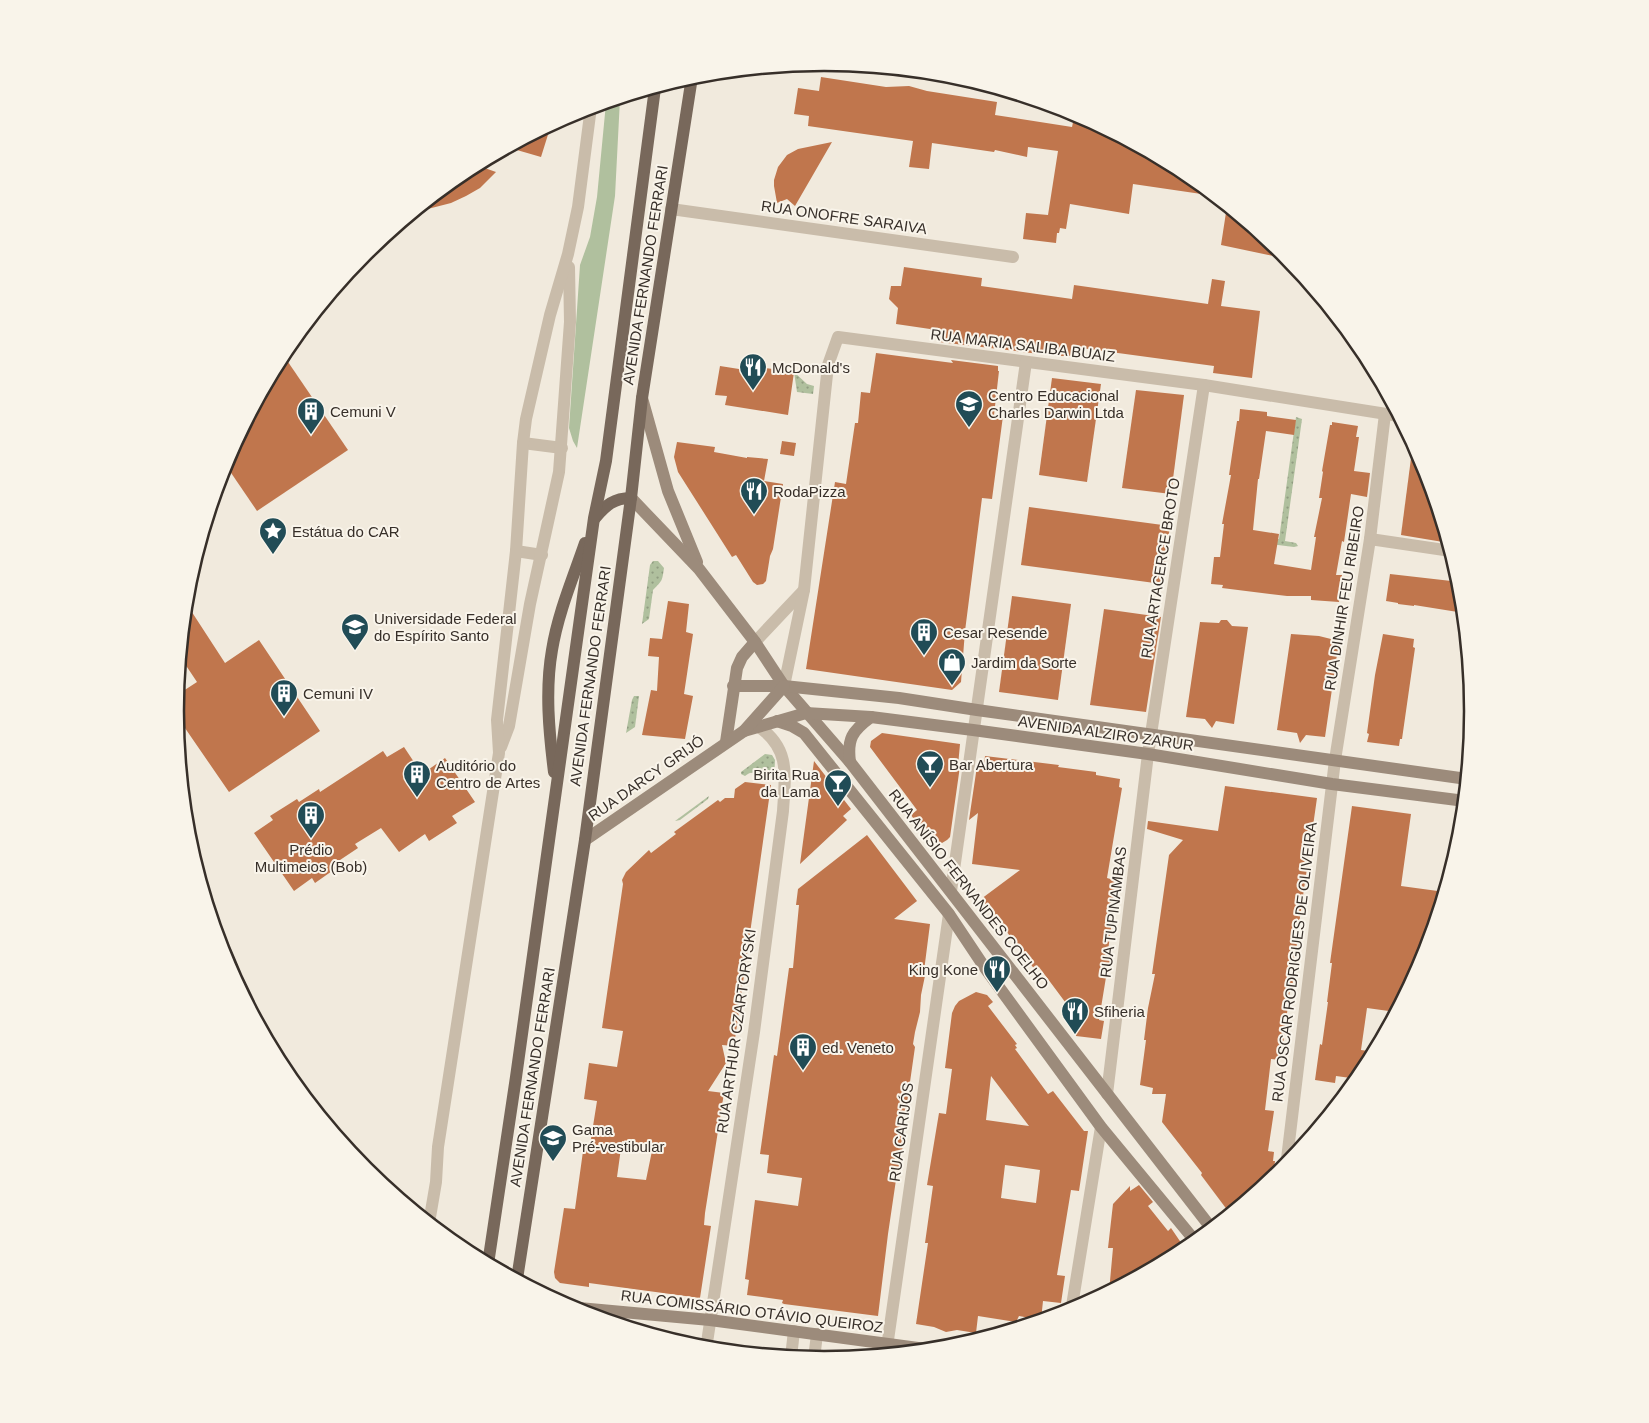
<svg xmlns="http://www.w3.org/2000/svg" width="1649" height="1423" font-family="Arial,sans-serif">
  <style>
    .grass { fill: #b0c09e }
    .garden { fill: url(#garden-dots) }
    .building { fill: #c0764d; fill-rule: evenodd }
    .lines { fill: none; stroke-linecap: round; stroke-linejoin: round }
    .street { stroke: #c9bcaa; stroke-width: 12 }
    .secondary { stroke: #9c8b7b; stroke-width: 12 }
    .primary { stroke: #78685b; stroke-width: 12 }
    .labels { text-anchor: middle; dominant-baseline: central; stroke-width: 4; stroke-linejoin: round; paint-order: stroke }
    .street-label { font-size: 15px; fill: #372f29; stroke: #f9f4ea }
    .poi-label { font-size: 15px; fill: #372f29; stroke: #f9f4ea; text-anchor: start }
    .rim { fill: none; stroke: #372f29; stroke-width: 2.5 }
  </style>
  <defs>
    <pattern id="garden-dots" width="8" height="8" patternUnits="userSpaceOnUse" patternTransform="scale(1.25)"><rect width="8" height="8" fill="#b0c09e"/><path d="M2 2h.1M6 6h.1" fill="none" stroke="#909c81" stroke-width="1.8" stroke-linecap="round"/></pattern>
  </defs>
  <rect width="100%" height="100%" fill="#f1eadd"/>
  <polygon class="grass" points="620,99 615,196 577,448 573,441 569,428 580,265 590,237 597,197 606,103"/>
  <g class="garden">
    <polygon points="794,372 807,384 814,386 813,394 797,392"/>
    <polygon points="1296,417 1302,419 1285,541 1296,543 1298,546 1294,547 1269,544 1266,539 1279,539"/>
    <path d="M 653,561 L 658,561 L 664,568 C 662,581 663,580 653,590 L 649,619 L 642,624 L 650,565 Z"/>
    <polygon points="634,696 639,696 635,727 626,733 632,700"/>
    <path d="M 765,754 L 772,755 L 775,760 L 774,780 L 764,779 C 759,772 752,770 745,776 L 741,774 L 741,772 Z"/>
    <polygon points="709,796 708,799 680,820 675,821"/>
  </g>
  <g class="building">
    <polygon points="821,77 886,87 909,86 927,91 997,102 995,115 1072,127 1075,113 1185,172 1215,196 1133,184 1129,214 1070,204 1066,229 1060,228 1059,233 1057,233 1056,243 1023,239 1026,213 1048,215 1058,151 1028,147 1027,157 995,150 994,152 932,143 929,169 909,167 913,141 808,126 809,116 794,114 798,88 819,91"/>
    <polygon points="551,125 541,157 510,148"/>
    <polygon points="832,142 795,206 787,199 777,203 774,186 774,180 778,167 787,155 798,149"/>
    <polygon points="476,165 496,172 480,188 466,196 451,203 416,212 464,172"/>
    <polygon points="1227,206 1284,253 1288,259 1221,245"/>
    <polygon points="904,267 982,278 981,286 1072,299 1074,285 1208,304 1212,279 1225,281 1221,306 1260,311 1252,378 1213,373 1214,366 1081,348 1080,356 1057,356 939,342 930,329 896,324 898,308 889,299 891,286 901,286"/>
    <polygon points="876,353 953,363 951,360 998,366 998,371 999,371 994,415 1003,416 992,499 982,498 965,631 961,682 952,690 806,669 835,482 846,484 855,423 858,423 861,392 870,393"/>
    <polygon points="286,359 348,450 257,511 225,464 278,365"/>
    <polygon points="720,366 758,372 758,367 794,372 788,415 725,405 727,396 715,395"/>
    <polygon points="1052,378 1101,384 1087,482 1039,475"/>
    <polygon points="1136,390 1184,395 1171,494 1122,488"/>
    <polygon points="1240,409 1267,412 1267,416 1296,420 1294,435 1266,431 1259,479 1258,479 1253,530 1279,534 1274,564 1311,570 1316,537 1314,537 1322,498 1319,498 1323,472 1322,471 1330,425 1332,425 1332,422 1358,426 1356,437 1359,437 1354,471 1370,473 1367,497 1351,494 1344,542 1342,541 1336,575 1342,575 1339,602 1311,600 1311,596 1287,596 1222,588 1223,585 1211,584 1214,557 1220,557 1224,524 1222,524 1231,475 1229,475 1237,421 1239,421"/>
    <polygon points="782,441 796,443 794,456 780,454"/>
    <polygon points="677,442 715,447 714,452 747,458 747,457 768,459 764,481 783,484 773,549 770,556 766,581 763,584 757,585 753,582 736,555 732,557 678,472 674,457"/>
    <polygon points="1413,443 1424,463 1445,531 1443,542 1401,535"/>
    <polygon points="1029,507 1170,526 1162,584 1021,565"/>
    <polygon points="1390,574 1460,582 1464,613 1414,605 1414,606 1398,604 1398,603 1386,601"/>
    <polygon points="1012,596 1071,604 1058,700 999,692"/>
    <polygon points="668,601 689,604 686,632 693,634 684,694 693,696 685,739 642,735 651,690 657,691 659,657 648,656 650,638 662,639"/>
    <polygon points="186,603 225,663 259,640 320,731 229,792 176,715 177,695 197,682 181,658"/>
    <polygon points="1104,609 1161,617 1146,712 1090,705"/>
    <polygon points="1221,620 1227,620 1232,626 1248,627 1234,724 1216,721 1212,728 1205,719 1186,717 1200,622 1219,623"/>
    <polygon points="1291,634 1319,636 1339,641 1325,737 1306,735 1300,743 1297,733 1277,730"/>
    <polygon points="1383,634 1414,639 1413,647 1415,648 1402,739 1400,739 1399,746 1367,742 1369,734 1367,733 1375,675"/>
    <polygon points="882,733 960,744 958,766 960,766 950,837 947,840 942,843 935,842 928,839 911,815 917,810 870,747 871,741"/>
    <polygon points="404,747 422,774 445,758 475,802 452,816 457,823 429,841 425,834 399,852 381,828 355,844 358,848 340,860 342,864 315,883 312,878 294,891 254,833 273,820 270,816 297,799 299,802 319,789 320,792 383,751 387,757"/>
    <polygon points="985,756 1059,765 1058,767 1096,772 1096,775 1120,779 1119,787 1122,788 1107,878 1117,881 1108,951 1112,951 1110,972 1107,971 1099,1020 1104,1021 1101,1039 1076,1036 1068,1025 1077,1018 1039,967 1035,970 1004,928 1002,929 981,899 1020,870 972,864 978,813 969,820 977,766 984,766"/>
    <polygon points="814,761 851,809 843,816 847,820 800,864"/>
    <path d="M 745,782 L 771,785 L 734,1046 L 722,1045 L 726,1063 L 708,1091 L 724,1093 L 705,1213 L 704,1225 L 711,1226 L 700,1298 L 589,1283 L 589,1287 L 560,1283 L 555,1278 L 554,1272 L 564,1208 L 575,1209 L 584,1144 L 590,1145 L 597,1101 L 584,1099 L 589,1063 L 617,1067 L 623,1031 L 602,1028 L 623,884 L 622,880 L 626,872 L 649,850 L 651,853 L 676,834 L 674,832 L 718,800 L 720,802 L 725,798 L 734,798 L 735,789 ZM 622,1141 L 653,1146 L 646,1180 L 617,1177 Z"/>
    <polygon points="1225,786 1317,798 1299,924 1292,990 1290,990 1281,1060 1271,1059 1265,1110 1274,1111 1268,1151 1274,1152 1273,1161 1275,1161 1273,1179 1235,1210 1228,1211 1201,1175 1202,1173 1162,1122 1166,1094 1152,1094 1153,1088 1140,1085 1146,1040 1144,1040 1148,1008 1155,974 1152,974 1169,855 1183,840 1147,829 1148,821 1218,831"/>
    <polygon points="1352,806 1411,814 1401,886 1445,892 1424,960 1396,1012 1367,1008 1361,1050 1375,1052 1364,1072 1358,1079 1336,1076 1335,1083 1315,1080 1320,1044 1322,1045 1328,1002 1327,1002 1332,963 1330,963"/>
    <polygon points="867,835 917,901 894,919 930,924 924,971 926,971 921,995 920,1012 915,1032 913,1044 915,1047 901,1145 903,1145 898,1173 897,1173 888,1234 878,1316 784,1304 782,1303 783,1300 747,1295 749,1280 745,1279 755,1200 798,1206 802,1178 767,1173 769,1155 760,1154 774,1055 777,1056 789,968 793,968 799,905 796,905 798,889"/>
    <path d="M 976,992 L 987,995 L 993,1002 L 988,1006 L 1017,1044 L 1015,1045 L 1017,1048 L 1015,1049 L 1048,1094 L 1053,1091 L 1084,1131 L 1088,1131 L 1079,1191 L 1071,1190 L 1057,1275 L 1065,1276 L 1061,1303 L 1043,1301 L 1041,1320 L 1019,1316 L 1016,1322 L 978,1316 L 976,1333 L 957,1330 L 946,1332 L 934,1327 L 916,1324 L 928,1243 L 925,1243 L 933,1186 L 927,1185 L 939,1113 L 946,1114 L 952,1069 L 945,1068 L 952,1013 L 955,1006 L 959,1001 ZM 991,1076 L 1029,1126 L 986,1120 ZM 1005,1165 L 1040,1170 L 1036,1203 L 1001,1198 Z"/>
    <polygon points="1139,1185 1153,1202 1148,1206 1168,1231 1171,1228 1186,1250 1109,1292 1113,1248 1108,1248 1113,1204 1130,1186 1130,1191"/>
  </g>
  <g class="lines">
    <g class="street">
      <polyline points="671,209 1013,257"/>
      <polyline points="523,443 562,448"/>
      <polyline points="1370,539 1451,551"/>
      <polyline points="516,551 542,555"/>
      <polyline points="755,642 804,590"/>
      <polyline points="784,686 804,590 828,365 838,337 1204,385 1399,416"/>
      <polyline points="501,747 509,726 530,604 559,472 570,322 569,267"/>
      <polyline points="951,891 1026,362"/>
      <polyline points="1107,1094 1148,754 1204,385"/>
      <polyline points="1286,1167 1335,760 1370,539 1385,414"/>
      <polyline points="429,1223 436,1182 438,1147 499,753 497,720 516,551 523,443 526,419 550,315 568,254 578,207 591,107"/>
      <polyline points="1071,1312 1101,1127"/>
      <path d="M 706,1349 L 754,1032 L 783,811 C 785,777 791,749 759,727"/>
      <polyline points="886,1354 949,914"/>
      <polyline points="791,1357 794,1331"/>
      <polyline points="814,1359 817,1334"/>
    </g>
    <g class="secondary">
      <polyline points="642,398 668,491 697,562"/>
      <polyline points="631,498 699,569 755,642 784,686 850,762 1212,1229"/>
      <polyline points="733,686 784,686 899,698 977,710 1467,779"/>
      <polyline points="777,721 792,726 804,733 949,914 985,968 1101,1127 1196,1242"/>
      <polyline points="744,731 806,713 871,717 973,730 1148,754 1332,784 1465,801"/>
      <polyline points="726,742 737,668 742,657 755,642"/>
      <path d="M 850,762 C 847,739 852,731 871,717"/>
      <polyline points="585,840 744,731 784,686"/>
      <polyline points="568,1307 710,1320 933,1350"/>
    </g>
    <g class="primary">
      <path d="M 595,518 C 606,505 614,498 631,498"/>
      <path d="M 554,772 C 549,732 545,690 552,650 C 558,613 573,578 585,543"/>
      <polyline points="488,1264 516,1077 594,518 606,461 655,88"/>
      <polyline points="517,1279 585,840 631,498 642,398 692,77"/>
    </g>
  </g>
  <defs>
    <g id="restaurant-pin" transform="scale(1.4375)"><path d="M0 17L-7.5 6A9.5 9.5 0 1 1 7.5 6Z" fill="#214c56" stroke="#f9f4ea"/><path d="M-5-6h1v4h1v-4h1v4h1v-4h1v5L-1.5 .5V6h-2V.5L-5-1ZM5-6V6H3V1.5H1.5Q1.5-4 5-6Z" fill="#fff"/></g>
    <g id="university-pin" transform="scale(1.4375)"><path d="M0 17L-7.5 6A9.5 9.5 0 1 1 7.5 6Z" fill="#214c56" stroke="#f9f4ea"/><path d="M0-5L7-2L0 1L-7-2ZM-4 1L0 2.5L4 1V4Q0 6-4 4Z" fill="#fff"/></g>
    <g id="building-pin" transform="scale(1.4375)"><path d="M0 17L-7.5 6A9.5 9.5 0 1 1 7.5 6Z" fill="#214c56" stroke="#f9f4ea"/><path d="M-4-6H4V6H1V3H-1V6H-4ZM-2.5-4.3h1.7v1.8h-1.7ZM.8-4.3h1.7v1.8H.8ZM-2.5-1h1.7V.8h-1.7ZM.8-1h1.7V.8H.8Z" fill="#fff"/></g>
    <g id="sight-pin" transform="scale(1.4375)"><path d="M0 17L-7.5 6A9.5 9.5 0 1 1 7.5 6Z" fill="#214c56" stroke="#f9f4ea"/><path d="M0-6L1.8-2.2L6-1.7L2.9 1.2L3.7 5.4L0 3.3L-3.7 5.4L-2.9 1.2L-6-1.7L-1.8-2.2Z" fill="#fff"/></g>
    <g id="shop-pin" transform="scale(1.4375)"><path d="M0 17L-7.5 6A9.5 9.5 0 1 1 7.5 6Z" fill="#214c56" stroke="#f9f4ea"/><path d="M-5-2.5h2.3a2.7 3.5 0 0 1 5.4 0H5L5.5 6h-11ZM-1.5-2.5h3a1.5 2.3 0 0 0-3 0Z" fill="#fff"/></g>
    <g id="bar-pin" transform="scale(1.4375)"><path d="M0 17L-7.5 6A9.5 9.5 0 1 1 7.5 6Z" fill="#214c56" stroke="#f9f4ea"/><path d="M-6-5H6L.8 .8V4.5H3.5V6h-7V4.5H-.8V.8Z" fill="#fff"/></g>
    <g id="school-pin" transform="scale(1.4375)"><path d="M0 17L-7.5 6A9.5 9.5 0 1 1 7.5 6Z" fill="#214c56" stroke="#f9f4ea"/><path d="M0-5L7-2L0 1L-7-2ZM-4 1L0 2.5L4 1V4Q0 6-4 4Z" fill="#fff"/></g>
  </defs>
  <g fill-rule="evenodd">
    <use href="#restaurant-pin" x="753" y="367"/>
    <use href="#university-pin" x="969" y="404"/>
    <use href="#building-pin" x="311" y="411"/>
    <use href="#restaurant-pin" x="754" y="491"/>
    <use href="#sight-pin" x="273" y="531"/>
    <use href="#university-pin" x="355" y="627"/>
    <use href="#building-pin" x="924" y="632"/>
    <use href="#shop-pin" x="952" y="662"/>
    <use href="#building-pin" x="284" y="693"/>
    <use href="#bar-pin" x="930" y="764"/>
    <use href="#building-pin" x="417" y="774"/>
    <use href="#bar-pin" x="838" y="783"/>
    <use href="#building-pin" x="311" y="815"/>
    <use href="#restaurant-pin" x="997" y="969"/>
    <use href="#restaurant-pin" x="1075" y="1011"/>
    <use href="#building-pin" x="803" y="1047"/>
    <use href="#school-pin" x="553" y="1138"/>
  </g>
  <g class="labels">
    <g class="street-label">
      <text transform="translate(844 217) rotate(8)">RUA ONOFRE SARAIVA</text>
      <text transform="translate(645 275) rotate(-81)">AVENIDA FERNANDO FERRARI</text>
      <text transform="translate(1023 345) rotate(7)">RUA MARIA SALIBA BUAIZ</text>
      <text transform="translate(1160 568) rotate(-81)">RUA ARTACERCE BROTO</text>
      <text transform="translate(1344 598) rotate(-81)">RUA DINHIR FEU RIBEIRO</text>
      <text transform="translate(590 676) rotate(-82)">AVENIDA FERNANDO FERRARI</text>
      <text transform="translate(1106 733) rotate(8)">AVENIDA ALZIRO ZARUR</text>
      <text transform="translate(646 778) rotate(-35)">RUA DARCY GRIJÓ</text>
      <text transform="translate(969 889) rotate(52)">RUA ANÍSIO FERNANDES COELHO</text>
      <text transform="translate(1113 912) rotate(-83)">RUA TUPINAMBAS</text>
      <text transform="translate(1294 962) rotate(-83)">RUA OSCAR RODRIGUES DE OLIVEIRA</text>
      <text transform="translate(736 1031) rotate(-82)">RUA ARTHUR CZARTORYSKI</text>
      <text transform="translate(532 1077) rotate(-81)">AVENIDA FERNANDO FERRARI</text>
      <text transform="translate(901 1132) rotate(-82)">RUA CARIJÓS</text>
      <text transform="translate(752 1311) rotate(7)">RUA COMISSÁRIO OTÁVIO QUEIROZ</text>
    </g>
    <g class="poi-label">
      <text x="772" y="367">McDonald's</text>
      <text x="988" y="395">Centro Educacional<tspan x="988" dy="17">Charles Darwin Ltda</tspan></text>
      <text x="330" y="411">Cemuni V</text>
      <text x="773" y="491">RodaPizza</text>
      <text x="292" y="531">Estátua do CAR</text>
      <text x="374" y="618">Universidade Federal<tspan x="374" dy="17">do Espírito Santo</tspan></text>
      <text x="943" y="632">Cesar Resende</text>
      <text x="971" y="662">Jardim da Sorte</text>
      <text x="303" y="693">Cemuni IV</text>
      <text x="949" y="764">Bar Abertura</text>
      <text x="436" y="765">Auditório do<tspan x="436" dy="17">Centro de Artes</tspan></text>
      <text x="819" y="774" text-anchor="end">Birita Rua<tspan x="819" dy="17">da Lama</tspan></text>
      <text x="311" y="849" text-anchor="middle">Prédio<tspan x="311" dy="17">Multimeios (Bob)</tspan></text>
      <text x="978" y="969" text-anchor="end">King Kone</text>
      <text x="1094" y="1011">Sfiheria</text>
      <text x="822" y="1047">ed. Veneto</text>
      <text x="572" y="1129">Gama<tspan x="572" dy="17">Pré-vestibular</tspan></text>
    </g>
  </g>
  <path d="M0 0H1649V1423H0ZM184 711a640 640 0 1 1 1280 0a640 640 0 1 1-1280 0Z" fill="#f9f4ea" fill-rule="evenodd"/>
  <path class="rim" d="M184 711a640 640 0 1 1 1280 0a640 640 0 1 1-1280 0Z"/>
</svg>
